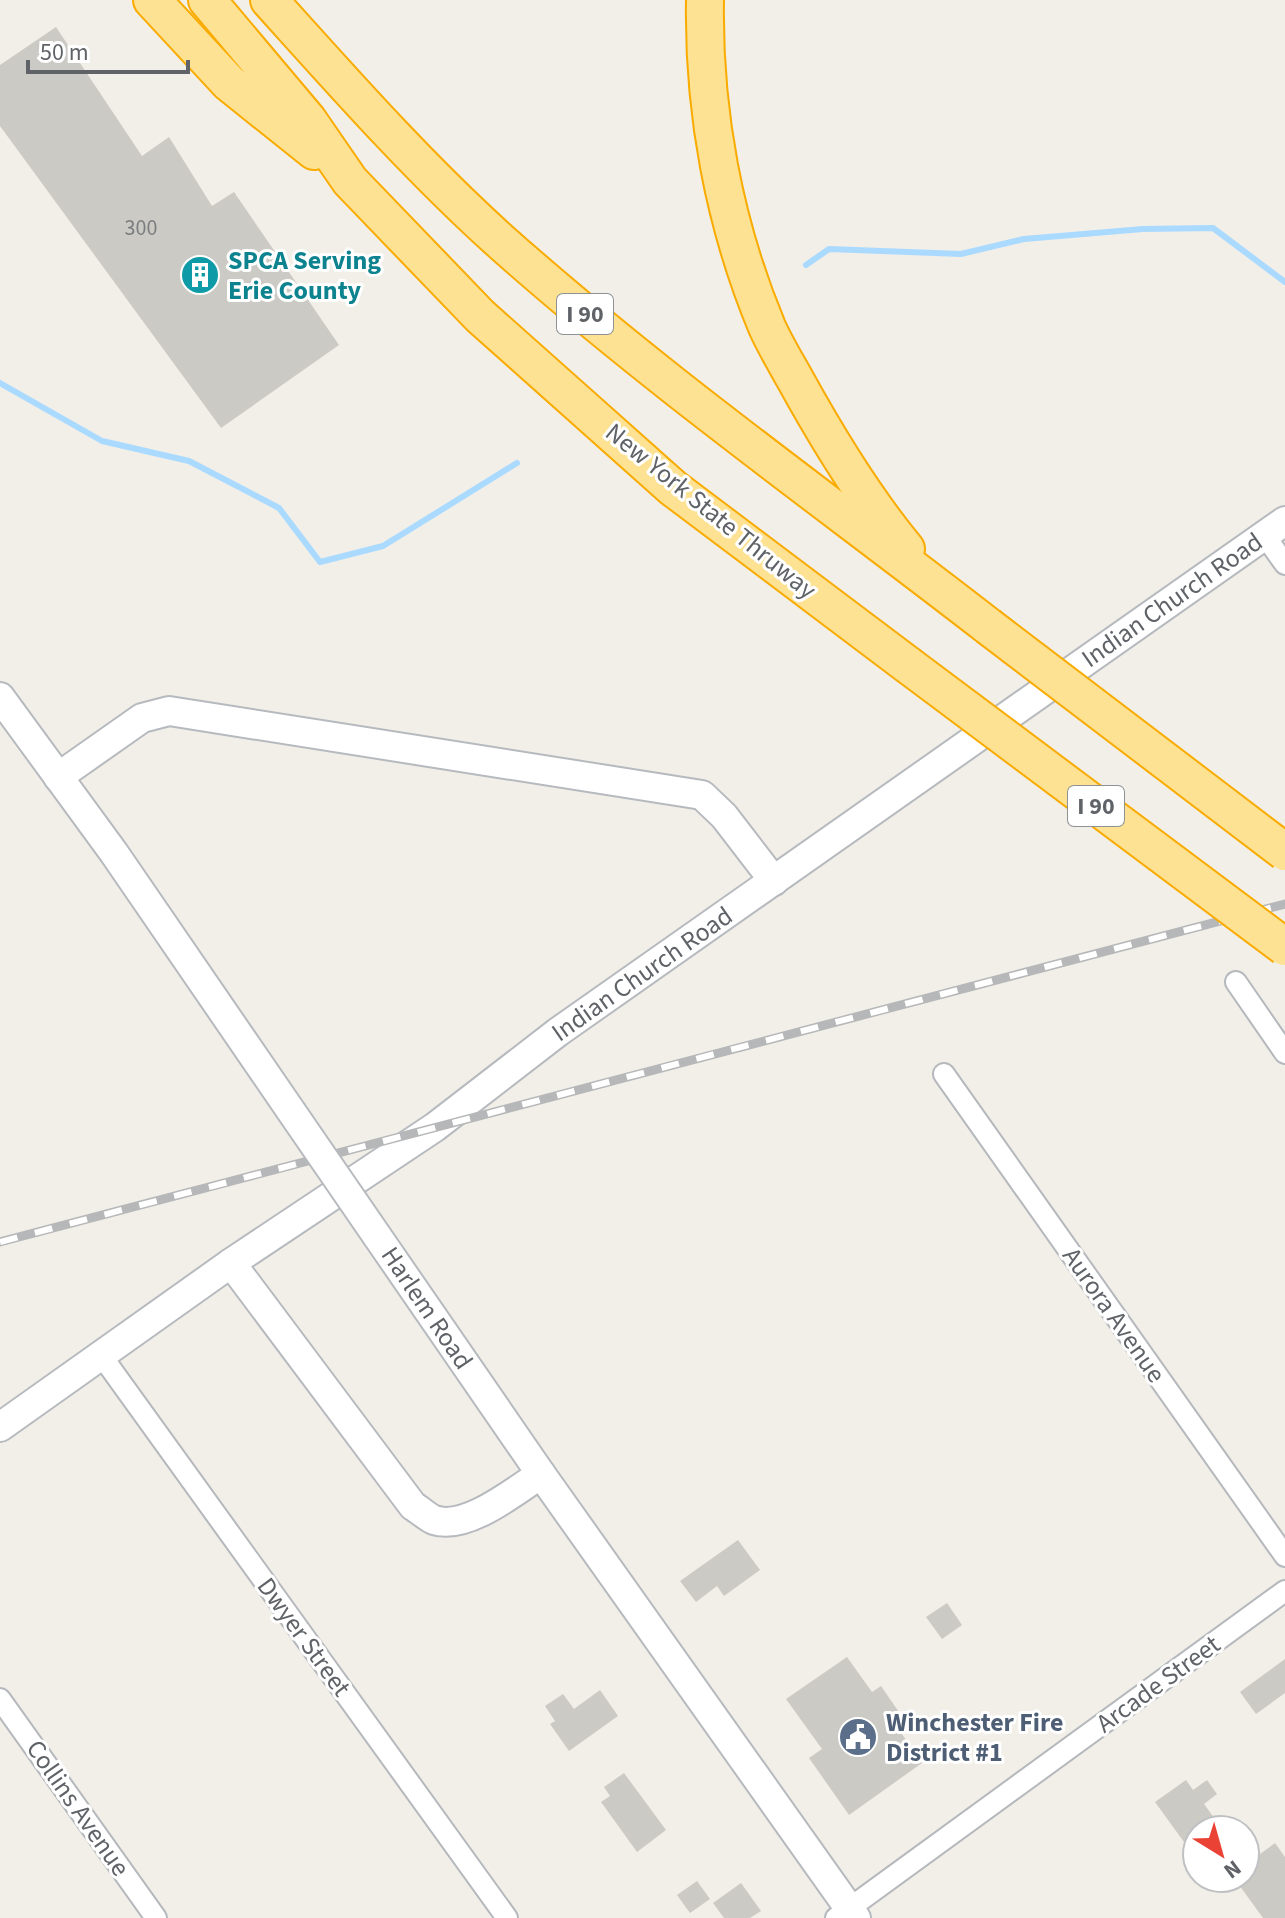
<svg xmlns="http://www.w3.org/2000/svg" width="1285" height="1918" font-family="'Source Sans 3',sans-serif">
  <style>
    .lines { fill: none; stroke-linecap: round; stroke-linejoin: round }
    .stream { stroke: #aadaff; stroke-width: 6 }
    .building { fill: #cccac5 }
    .street-casing { stroke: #b5b8bc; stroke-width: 24 }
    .secondary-casing { stroke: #b6babf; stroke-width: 32 }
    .highway-casing { stroke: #f9ab00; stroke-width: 40 }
    .street { stroke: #fff; stroke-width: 20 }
    .secondary { stroke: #fff; stroke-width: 28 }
    .highway { stroke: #fde293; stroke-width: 36 }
    .rail-casing { stroke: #b6b7b8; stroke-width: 9 }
    .rail { stroke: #fff; stroke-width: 6; stroke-dasharray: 18; stroke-linecap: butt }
    .secondary-bridge-casing { stroke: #b6babf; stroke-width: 32; stroke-linecap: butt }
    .highway-bridge-casing { stroke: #f9ab00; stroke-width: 40; stroke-linecap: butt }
    .secondary-bridge { stroke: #fff; stroke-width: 28 }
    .highway-bridge { stroke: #fde293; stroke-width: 36 }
    .labels { text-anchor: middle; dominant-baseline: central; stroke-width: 6; stroke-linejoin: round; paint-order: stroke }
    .number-label { font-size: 22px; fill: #7a7d7f }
    .shield { fill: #fff; stroke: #8f9295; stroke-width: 2 }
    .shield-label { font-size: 24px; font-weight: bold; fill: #5f6368 }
    .culture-label { font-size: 26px; font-weight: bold; fill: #0d838f; stroke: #fff; text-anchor: start }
    .street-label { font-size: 26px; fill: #5f6368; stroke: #fff }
    .service-label { font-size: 26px; font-weight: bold; fill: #4e5e75; stroke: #fff; text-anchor: start }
  </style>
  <rect width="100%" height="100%" fill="#f1efe8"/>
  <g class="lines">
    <g class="stream">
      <polyline points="806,265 829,249 961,254 1024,239 1143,229 1213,228 1285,282"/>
      <polyline points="0,383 102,441 189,461 279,508 320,562 383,546 517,463"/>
    </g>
  </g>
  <g class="building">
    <polygon points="56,27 142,156 169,137 212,206 234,192 339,345 221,428 0,126 0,65"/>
    <polygon points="738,1540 760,1570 724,1596 717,1586 696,1602 680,1581"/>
    <polygon points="947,1603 962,1625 942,1639 926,1617"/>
    <polygon points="847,1657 872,1692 881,1686 903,1718 895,1724 922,1763 849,1815 809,1758 822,1749 786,1699"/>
    <polygon points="1285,1659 1285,1693 1256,1714 1240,1692"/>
    <polygon points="600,1690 618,1716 569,1751 550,1724 555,1721 545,1706 563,1694 574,1709"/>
    <polygon points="624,1773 666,1830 637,1852 601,1802 610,1796 604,1787"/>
    <polygon points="1186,1780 1193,1790 1207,1780 1217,1794 1204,1804 1223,1830 1197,1830 1197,1860 1155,1802"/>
    <polygon points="1275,1843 1285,1857 1285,1918 1263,1918 1234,1878 1245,1878 1245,1865"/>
    <polygon points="697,1881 710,1899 690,1913 677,1895"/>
    <polygon points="741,1883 761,1911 750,1918 724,1918 713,1903"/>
  </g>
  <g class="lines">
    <g class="street-casing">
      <g id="street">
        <polyline points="1265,536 1285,564"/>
        <polyline points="1236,982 1285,1053"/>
        <polyline points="944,1074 1285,1556"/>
        <polyline points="101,1355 507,1918"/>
        <polyline points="0,1699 156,1918"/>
        <polyline points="836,1918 1285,1591"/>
      </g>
    </g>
    <g class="secondary-casing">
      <g id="secondary">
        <polyline points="0,697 114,853 291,1111"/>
        <polyline points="58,777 142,718 169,711 702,795 724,816 774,881"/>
        <polyline points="377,1236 541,1474 856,1918"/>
        <path d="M 231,1263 L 413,1506 C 420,1510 427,1517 434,1520 C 466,1531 515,1491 541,1474"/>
        <polyline points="0,1427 231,1263 435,1127 558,1032 1285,521"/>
      </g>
    </g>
    <g class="highway-casing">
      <g id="highway">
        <polyline points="152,0 229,83 314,151"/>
        <polyline points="207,0 308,120 350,181 480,316 673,488 908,665"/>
        <path d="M 269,0 C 343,82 417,166 499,240 C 655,379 823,498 988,626"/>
        <path d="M 705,0 C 703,111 724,224 767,327 C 775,345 786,363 796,381 C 828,439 863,497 906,549"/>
      </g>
    </g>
    <use href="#street" class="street"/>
    <use href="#secondary" class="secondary"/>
    <use href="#highway" class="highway"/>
    <g class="rail-casing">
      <polyline id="rail" points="0,1242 1285,904"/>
    </g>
    <use href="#rail" class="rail"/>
    <g class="secondary-bridge-casing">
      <polyline id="secondary-bridge" points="291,1111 377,1236"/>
    </g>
    <g class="highway-bridge-casing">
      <g id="highway-bridge">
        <polyline points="988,626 1285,852"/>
        <polyline points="908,665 1285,947"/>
      </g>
    </g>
    <use href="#secondary-bridge" class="secondary-bridge"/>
    <use href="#highway-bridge" class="highway-bridge"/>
  </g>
  <defs>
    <g id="building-disc" transform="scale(2)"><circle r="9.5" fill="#0f9aa8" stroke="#fff"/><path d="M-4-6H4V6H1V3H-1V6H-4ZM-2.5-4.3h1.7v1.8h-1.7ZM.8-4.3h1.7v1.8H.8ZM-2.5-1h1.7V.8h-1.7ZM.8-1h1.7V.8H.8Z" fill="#fff"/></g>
    <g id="civic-disc" transform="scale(2)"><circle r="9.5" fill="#5c6f8a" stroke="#fff"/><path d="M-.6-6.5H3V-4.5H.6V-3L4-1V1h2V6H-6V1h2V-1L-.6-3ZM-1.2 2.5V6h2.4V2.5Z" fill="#fff"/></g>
  </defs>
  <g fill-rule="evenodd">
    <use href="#building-disc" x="200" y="275"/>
    <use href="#civic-disc" x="858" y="1737"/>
  </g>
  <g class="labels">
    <g class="number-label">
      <text x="141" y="228">300</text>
    </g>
    <g class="shield">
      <rect x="557" y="294" width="56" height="40" rx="6"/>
      <rect x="1068" y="786" width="56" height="40" rx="6"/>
    </g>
    <g class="shield-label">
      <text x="585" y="314">I 90</text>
      <text x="1096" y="806">I 90</text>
    </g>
    <g class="culture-label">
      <text x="228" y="260">SPCA Serving<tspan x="228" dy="30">Erie County</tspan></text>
    </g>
    <g class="street-label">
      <text transform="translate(711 511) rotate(39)">New York State Thruway</text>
      <text transform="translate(1172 600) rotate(-35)">Indian Church Road</text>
      <text transform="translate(642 974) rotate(-35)">Indian Church Road</text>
      <text transform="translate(427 1308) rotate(56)">Harlem Road</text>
      <text transform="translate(1114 1315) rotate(55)">Aurora Avenue</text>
      <text transform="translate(304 1637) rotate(54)">Dwyer Street</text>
      <text transform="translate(1158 1684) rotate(-36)">Arcade Street</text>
      <text transform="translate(78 1808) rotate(55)">Collins Avenue</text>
    </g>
    <g class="service-label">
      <text x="886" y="1722">Winchester Fire<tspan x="886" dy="30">District #1</tspan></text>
    </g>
  </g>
  <g transform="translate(1221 1854) rotate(143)"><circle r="38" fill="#ffffff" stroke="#bfc1c3" stroke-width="2"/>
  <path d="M0-6L14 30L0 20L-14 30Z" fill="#ea4335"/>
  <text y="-12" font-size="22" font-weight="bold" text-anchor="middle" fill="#5f6368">N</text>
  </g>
  <path d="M28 60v12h160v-12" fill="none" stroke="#5f6368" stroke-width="4"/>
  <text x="40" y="60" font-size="24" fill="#5f6368" stroke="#ffffff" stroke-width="6" paint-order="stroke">50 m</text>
</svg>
